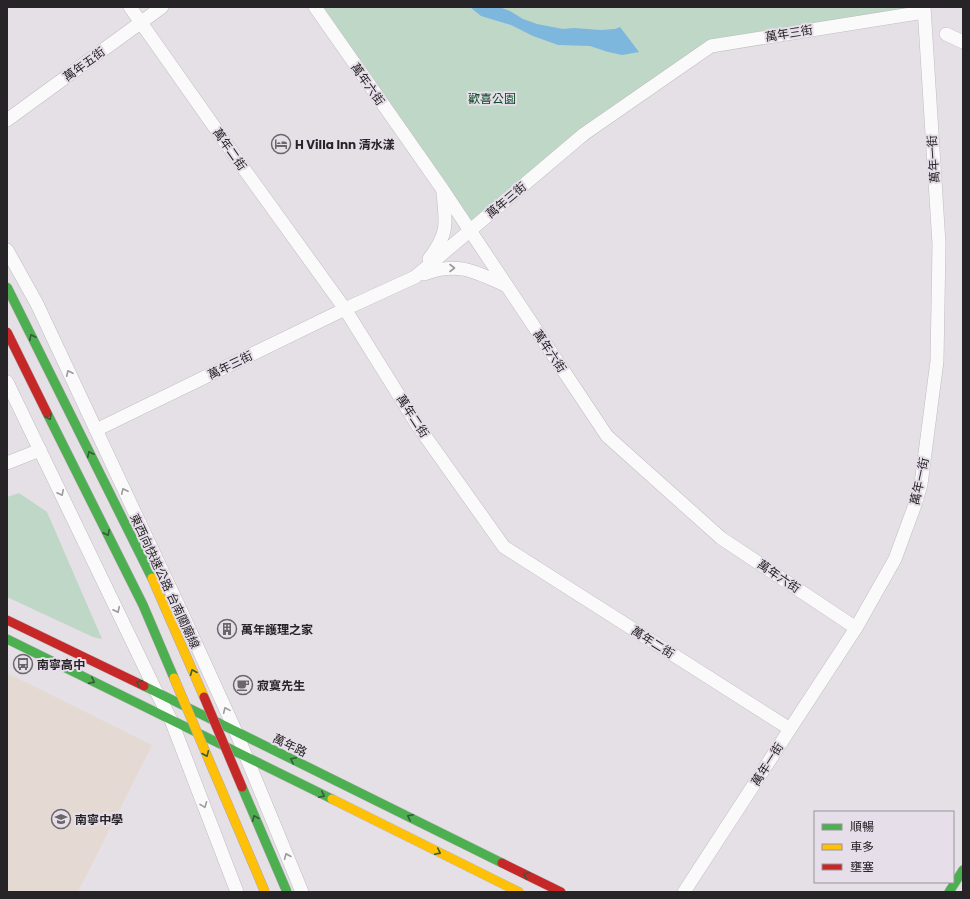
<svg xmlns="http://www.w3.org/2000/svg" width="970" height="899" font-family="Poppins,'Noto Sans TC',sans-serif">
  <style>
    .education { fill: #e5dad3 }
    .green { fill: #bed7c6 }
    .water { fill: #7db7de }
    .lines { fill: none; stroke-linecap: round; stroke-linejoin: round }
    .street-casing { stroke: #c0bcc0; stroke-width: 14 }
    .fast-casing { stroke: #c0bcc0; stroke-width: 10 }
    .slow-casing { stroke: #c0bcc0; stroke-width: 10 }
    .jam-casing { stroke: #c0bcc0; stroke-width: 10 }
    .street { stroke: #fbfafb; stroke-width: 13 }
    .fast { stroke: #4caf50; stroke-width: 9 }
    .slow { stroke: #ffc107; stroke-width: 9 }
    .jam { stroke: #c62828; stroke-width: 9 }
    .fast-bridge-casing { stroke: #b0a4a9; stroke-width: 10; stroke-linecap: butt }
    .slow-bridge-casing { stroke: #b0a4a9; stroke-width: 10; stroke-linecap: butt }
    .jam-bridge-casing { stroke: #b0a4a9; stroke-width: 10; stroke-linecap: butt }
    .fast-bridge { stroke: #4caf50; stroke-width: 9 }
    .slow-bridge { stroke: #ffc107; stroke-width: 9 }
    .jam-bridge { stroke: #c62828; stroke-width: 9 }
    .oneway { stroke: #9c9a9c }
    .oneway2 { stroke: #365c38 }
    .labels { text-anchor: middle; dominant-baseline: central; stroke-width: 4; stroke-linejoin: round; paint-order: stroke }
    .street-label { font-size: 12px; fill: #272428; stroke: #e6dee8 }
    .park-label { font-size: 12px; fill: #084723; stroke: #e6dee8 }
    .poi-label { font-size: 12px; font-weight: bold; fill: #272428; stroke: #e6dee8; text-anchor: start }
  </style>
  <rect width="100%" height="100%" fill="#e5e0e6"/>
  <polygon class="education" points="7,673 152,745 78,892 7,892"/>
  <g class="green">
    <polygon points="315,7 924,7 711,46 470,230"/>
    <polygon points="19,493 47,512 102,639 93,637 7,597 7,497"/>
  </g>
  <polygon class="water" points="470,7 499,7 510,11 523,19 537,24 563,29 574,28 601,30 615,29 620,27 639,52 622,55 608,52 590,46 558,45 533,36 511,25 481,16"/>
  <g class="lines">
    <g class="street-casing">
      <g id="street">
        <polyline points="130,7 244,169 345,309 418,426 504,547 790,729"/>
        <polyline points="315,7 443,190 607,436 721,538 856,628"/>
        <polyline points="946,34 963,42"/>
        <polyline points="7,120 162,7"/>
        <polyline points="7,250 37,304 181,611 236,732 302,892"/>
        <path d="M 429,259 C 449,233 446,223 443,193"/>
        <path d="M 424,274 C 458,261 476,272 507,286"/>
        <polyline points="7,382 156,691 171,720 237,892"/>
        <polyline points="96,430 345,309 415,277 584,134 711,46 924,12"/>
        <polyline points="7,463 40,450"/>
        <polyline points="684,892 790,729 856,628 895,559 916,502 921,484 937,361 939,244 924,7"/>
      </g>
    </g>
    <g class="fast-casing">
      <g id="fast">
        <polyline points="7,639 332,799"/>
        <polyline points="144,686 502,863"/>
        <polyline points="949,892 963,870"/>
      </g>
    </g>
    <g class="slow-casing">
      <polyline id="slow" points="332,799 519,892"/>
    </g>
    <g class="jam-casing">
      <g id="jam">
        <polyline points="7,620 144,686"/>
        <polyline points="502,863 561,892"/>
      </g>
    </g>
    <use href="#street" class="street"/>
    <use href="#fast" class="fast"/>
    <use href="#slow" class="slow"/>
    <use href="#jam" class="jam"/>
    <g class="fast-bridge-casing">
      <g id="fast-bridge">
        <polyline points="7,287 152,578"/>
        <polyline points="47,413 143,605 174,678"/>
        <polyline points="242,787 287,892"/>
      </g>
    </g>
    <g class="slow-bridge-casing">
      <g id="slow-bridge">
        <polyline points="152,578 204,697"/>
        <polyline points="174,678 265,892"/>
      </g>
    </g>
    <g class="jam-bridge-casing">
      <g id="jam-bridge">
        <polyline points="7,332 47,413"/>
        <polyline points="204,697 242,787"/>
      </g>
    </g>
    <use href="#fast-bridge" class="fast-bridge"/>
    <use href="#slow-bridge" class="slow-bridge"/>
    <use href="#jam-bridge" class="jam-bridge"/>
  </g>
  <defs><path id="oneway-chevron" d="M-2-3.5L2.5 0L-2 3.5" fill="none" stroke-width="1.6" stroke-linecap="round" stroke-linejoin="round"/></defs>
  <g class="oneway">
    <use href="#oneway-chevron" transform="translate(452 268)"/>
    <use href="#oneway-chevron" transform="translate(69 373) rotate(-115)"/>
    <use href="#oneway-chevron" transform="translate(124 491) rotate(-115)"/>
    <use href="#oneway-chevron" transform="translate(61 493) rotate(64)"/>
    <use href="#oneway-chevron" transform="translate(117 610) rotate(64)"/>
    <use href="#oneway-chevron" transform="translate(226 710) rotate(-114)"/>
    <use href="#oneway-chevron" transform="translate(204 805) rotate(69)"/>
    <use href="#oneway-chevron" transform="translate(287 856) rotate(-113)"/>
  </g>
  <g class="oneway2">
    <use href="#oneway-chevron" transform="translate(32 337) rotate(-116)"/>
    <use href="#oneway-chevron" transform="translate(49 417) rotate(64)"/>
    <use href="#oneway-chevron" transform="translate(90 454) rotate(-116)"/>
    <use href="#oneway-chevron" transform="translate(107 533) rotate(64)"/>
    <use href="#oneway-chevron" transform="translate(193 672) rotate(-113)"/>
    <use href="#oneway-chevron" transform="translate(92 681) rotate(26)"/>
    <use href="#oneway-chevron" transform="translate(139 683) rotate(-155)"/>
    <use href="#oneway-chevron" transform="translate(206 754) rotate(67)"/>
    <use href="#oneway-chevron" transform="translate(293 760) rotate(-154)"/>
    <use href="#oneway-chevron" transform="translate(322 795) rotate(26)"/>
    <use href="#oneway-chevron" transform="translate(410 817) rotate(-154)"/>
    <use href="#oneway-chevron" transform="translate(255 818) rotate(-113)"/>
    <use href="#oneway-chevron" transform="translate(438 852) rotate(26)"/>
    <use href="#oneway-chevron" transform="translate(526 875) rotate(-154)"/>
  </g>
  <defs>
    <g id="hotel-ring" transform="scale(1)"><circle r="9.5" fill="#e6dee8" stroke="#6a666a" stroke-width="1.5"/><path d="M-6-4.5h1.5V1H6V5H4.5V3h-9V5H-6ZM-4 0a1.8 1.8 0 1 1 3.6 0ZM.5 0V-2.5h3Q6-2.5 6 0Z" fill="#6a666a"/></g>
    <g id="building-ring" transform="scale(1)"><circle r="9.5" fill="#e6dee8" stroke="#6a666a" stroke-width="1.5"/><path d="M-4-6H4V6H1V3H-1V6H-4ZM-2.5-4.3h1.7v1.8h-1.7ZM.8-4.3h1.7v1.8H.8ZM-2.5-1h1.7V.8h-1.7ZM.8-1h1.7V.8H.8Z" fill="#6a666a"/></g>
    <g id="bus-ring" transform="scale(1)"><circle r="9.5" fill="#e6dee8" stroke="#6a666a" stroke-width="1.5"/><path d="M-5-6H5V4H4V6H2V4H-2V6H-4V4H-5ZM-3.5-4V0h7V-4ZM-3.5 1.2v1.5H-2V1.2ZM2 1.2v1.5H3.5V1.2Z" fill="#6a666a"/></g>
    <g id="cafe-ring" transform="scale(1)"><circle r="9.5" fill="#e6dee8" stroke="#6a666a" stroke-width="1.5"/><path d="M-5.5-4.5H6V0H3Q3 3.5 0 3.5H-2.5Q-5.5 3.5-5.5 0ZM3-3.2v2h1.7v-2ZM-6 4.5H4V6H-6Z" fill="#6a666a"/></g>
    <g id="school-ring" transform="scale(1)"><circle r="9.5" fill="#e6dee8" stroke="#6a666a" stroke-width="1.5"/><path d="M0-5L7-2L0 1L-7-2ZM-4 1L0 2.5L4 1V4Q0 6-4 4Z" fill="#6a666a"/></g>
  </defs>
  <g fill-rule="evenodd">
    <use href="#hotel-ring" x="281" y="144"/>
    <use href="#building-ring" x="227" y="629"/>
    <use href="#bus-ring" x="23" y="664"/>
    <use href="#cafe-ring" x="243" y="685"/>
    <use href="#school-ring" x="61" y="819"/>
  </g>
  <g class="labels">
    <g class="street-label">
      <text transform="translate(789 33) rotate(-9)">萬年三街</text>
      <text transform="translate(84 64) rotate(-36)">萬年五街</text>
      <text transform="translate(368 84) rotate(55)">萬年六街</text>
      <text transform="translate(230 149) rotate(55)">萬年二街</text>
      <text transform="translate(933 159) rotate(-94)">萬年一街</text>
      <text transform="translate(506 200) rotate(-40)">萬年三街</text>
      <text transform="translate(550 351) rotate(56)">萬年六街</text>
      <text transform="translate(230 365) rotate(-26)">萬年三街</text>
      <text transform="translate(413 416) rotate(57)">萬年二街</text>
      <text transform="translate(919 481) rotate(-78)">萬年一街</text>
      <text transform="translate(779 576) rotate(34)">萬年六街</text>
      <text transform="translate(165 581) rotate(65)">東西向快速公路 台南關廟線</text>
      <text transform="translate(653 642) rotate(32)">萬年二街</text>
      <text transform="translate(290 745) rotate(26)">萬年路</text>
      <text transform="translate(767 764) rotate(-58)">萬年一街</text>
    </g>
    <g class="park-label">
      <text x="492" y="98">歡喜公園</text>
    </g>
    <g class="poi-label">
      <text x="295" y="144">H Villa Inn 清水漾</text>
      <text x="241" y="629">萬年護理之家</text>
      <text x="37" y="664">南寧高中</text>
      <text x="257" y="685">寂寞先生</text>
      <text x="75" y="819">南寧中學</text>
    </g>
  </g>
  <rect width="970" height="899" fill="none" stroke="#272428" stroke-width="16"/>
  <rect x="814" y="811" width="140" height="72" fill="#e6dee8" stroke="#9a949b"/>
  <rect x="822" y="824" width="20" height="6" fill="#4caf50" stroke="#9a949b"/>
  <text x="850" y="831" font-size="12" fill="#272428">順暢</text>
  <rect x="822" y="844" width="20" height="6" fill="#ffc107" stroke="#9a949b"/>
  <text x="850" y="851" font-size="12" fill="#272428">車多</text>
  <rect x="822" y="864" width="20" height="6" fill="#c62828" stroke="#9a949b"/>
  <text x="850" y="871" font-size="12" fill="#272428">壅塞</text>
</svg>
